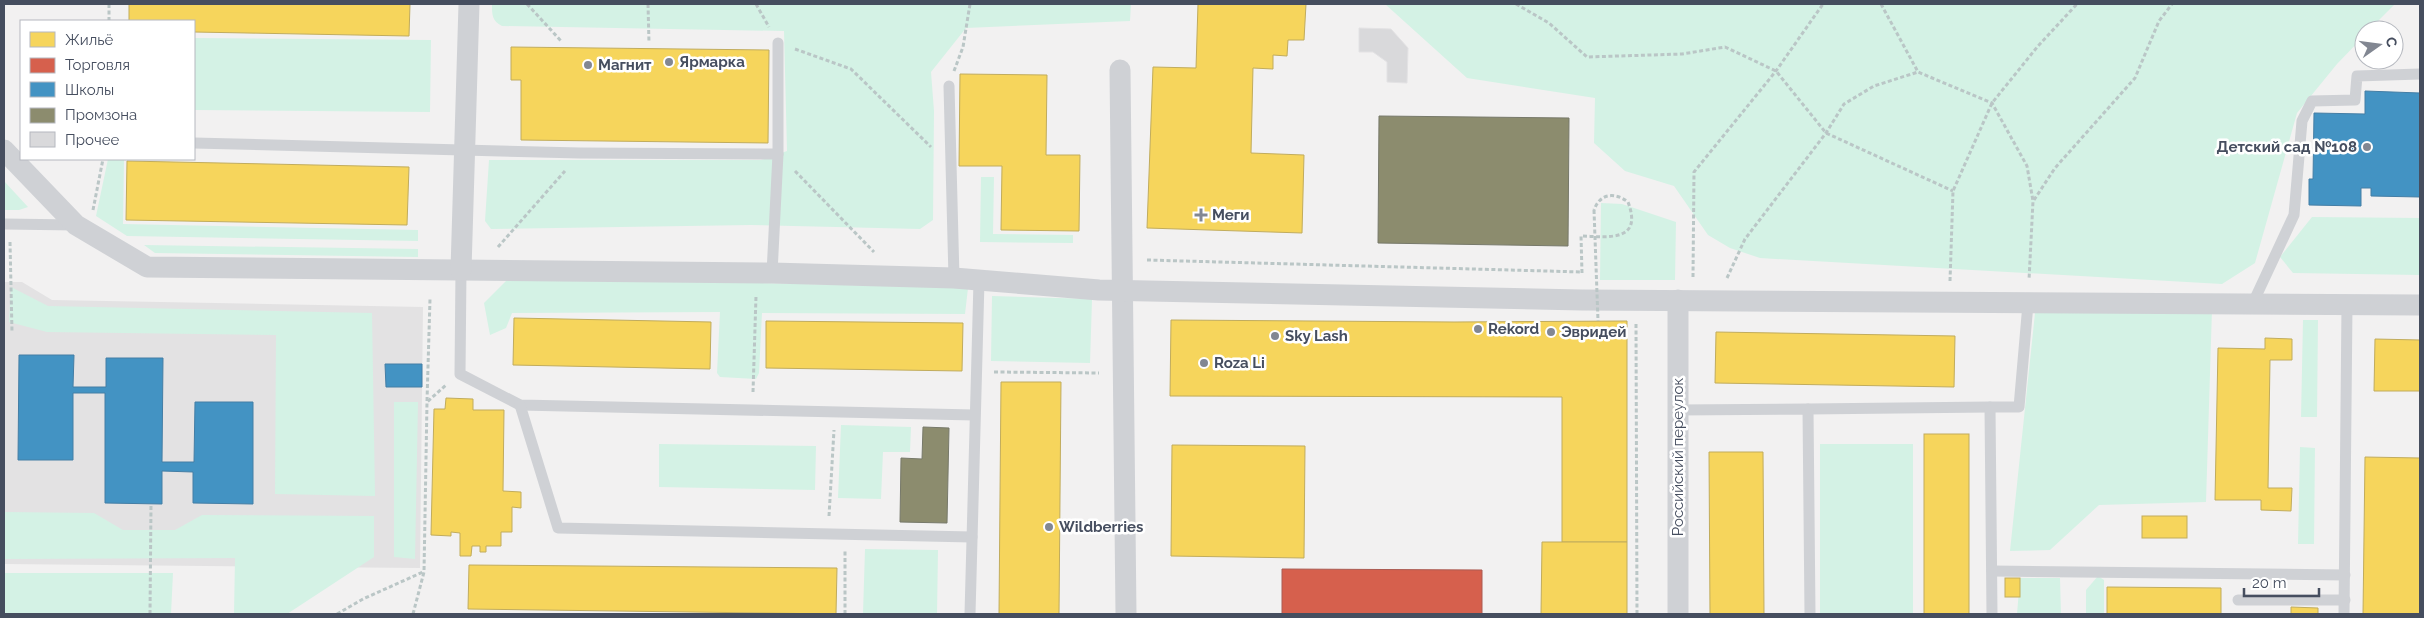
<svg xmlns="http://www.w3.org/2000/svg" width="2424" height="618" font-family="Raleway,sans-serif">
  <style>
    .education { fill: #e3e2e3 }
    .green { fill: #d4f2e5 }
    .homes { fill: #f6d55c; stroke: #c1ac5d }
    .shops { fill: #d6604d; stroke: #ab5b52 }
    .schools { fill: #4393c3; stroke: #447ea5 }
    .industry { fill: #8c8c6e; stroke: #77796a }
    .building { fill: #d9d9db; stroke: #e3e2e4 }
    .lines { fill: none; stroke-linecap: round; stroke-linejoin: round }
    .path { stroke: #bac6c6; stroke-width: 3; stroke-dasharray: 4 2.5; stroke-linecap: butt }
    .service { stroke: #cfd1d5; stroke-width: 11 }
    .minor { stroke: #cfd1d5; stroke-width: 21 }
    .path-bridge { stroke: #bac6c6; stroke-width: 3; stroke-dasharray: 4 2.5; stroke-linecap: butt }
    .poi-dot { fill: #828792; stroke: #fff; stroke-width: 2 }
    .labels { text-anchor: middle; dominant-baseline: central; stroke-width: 5; stroke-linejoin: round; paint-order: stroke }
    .poi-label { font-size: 15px; font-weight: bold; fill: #464e5f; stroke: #fff; text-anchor: start }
    .street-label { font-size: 15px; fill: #464e5f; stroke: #fff }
  </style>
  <rect width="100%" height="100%" fill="#f2f1f1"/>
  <polygon class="education" points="4,282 22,282 52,300 423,307 420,568 4,564"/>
  <g class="green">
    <path d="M 492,4 L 1131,4 L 1130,21 L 966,28 L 931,72 L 934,111 L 933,220 L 920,229 L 751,225 L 491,229 L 485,221 L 489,160 L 761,160 L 787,151 L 784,31 L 502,26 C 492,21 492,15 492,4 Z"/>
    <polygon points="1385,4 2395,4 2369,30 2364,30 2364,36 2337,64 2297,113 2255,263 2222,284 1760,258 1730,248 1708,235 1674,186 1625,171 1594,143 1595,98 1467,78"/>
    <polygon points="194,38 431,40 430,112 194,110"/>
    <polygon points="108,159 124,159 123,224 418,230 418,241 127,236 96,216"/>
    <polygon points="981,177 994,177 993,234 1073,235 1073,243 980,242"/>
    <polygon points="4,181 28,207 19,210 4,210"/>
    <polygon points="1601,203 1622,204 1676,222 1675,280 1600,280"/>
    <polygon points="2312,217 2420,218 2420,275 2293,273 2280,257"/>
    <polygon points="144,245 418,249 418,257 155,253"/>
    <polygon points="510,277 968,288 965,314 762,313 759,373 756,379 720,377 717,373 720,312 512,313 506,328 490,335 484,303"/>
    <polygon points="11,287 48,306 372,313 375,496 275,494 276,335 47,332 9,322"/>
    <polygon points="992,296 1092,299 1090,363 991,361"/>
    <polygon points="2212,309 2206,502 2099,505 2050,550 2010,551 2035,313"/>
    <polygon points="2303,320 2318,320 2317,417 2301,417"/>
    <polygon points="394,402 418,402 415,559 394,557"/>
    <polygon points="841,425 911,427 910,452 883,452 881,499 838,498"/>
    <polygon points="659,444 816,446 815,490 659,487"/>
    <rect x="1820" y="444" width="93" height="170"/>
    <polygon points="2300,447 2315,448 2314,544 2298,544"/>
    <polygon points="4,512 94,513 123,530 175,530 202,515 374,516 374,557 287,614 234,614 235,558 4,559"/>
    <polygon points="865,549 938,550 937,614 863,614"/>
    <polygon points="4,573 173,573 171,614 4,614"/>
    <polygon points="2098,576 2104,580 2104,614 2086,614 2086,590"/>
    <polygon points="2020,578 2060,578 2061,614 2017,614"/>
  </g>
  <g class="homes">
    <polygon points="129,4 410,4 409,36 194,32 194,21 129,21"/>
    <polygon points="1198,4 1306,4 1304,40 1288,40 1287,56 1273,55 1273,69 1253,68 1251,153 1304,155 1302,233 1147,228 1153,67 1196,68"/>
    <polygon points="511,47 769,50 768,143 521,140 521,80 511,80"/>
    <polygon points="960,74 1047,75 1046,155 1080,155 1079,231 1001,230 1002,166 959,166"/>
    <polygon points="127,161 409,167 407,225 126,220"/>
    <polygon points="514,318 711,322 710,369 513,365"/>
    <polygon points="1171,320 1454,322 1627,321 1627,542 1562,542 1562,397 1170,396"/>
    <polygon points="766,321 963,323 962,371 766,368"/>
    <polygon points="1716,332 1955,336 1954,387 1715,383"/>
    <polygon points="2265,338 2292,339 2292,360 2270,360 2268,488 2292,488 2291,511 2261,510 2261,500 2215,500 2218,348 2265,349"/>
    <polygon points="2375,339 2420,340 2420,391 2374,391"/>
    <polygon points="1001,382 1061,382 1059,614 999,614"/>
    <polygon points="446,398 473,399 473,410 504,410 503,491 521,492 521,508 512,507 512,532 501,532 501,546 486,546 486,552 480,552 480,546 472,546 471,556 460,556 460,533 451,532 451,536 431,535 434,409 445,409"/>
    <rect x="1924" y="434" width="45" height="180"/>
    <polygon points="1172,445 1305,446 1304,558 1171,556"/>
    <polygon points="1709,452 1763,452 1764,614 1710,614"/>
    <polygon points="2365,457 2420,458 2420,614 2363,614"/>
    <rect x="2142" y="516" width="45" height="22"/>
    <polygon points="1542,542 1627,542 1627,614 1541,614"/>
    <polygon points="469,565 837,568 836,614 468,609"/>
    <rect x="2005" y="578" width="15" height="19"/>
    <polygon points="2107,587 2221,588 2221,614 2107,614"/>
    <polygon points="2291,607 2318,608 2318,614 2291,614"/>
  </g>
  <polygon class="shops" points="1282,569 1482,570 1482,614 1282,614"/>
  <g class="schools">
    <polygon points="2365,91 2420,93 2420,197 2371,196 2371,188 2361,188 2361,206 2309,205 2309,179 2313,179 2314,113 2365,114"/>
    <polygon points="19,355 74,355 73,387 106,387 106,358 163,358 162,462 194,462 195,402 253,402 253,504 193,503 193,472 162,471 162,504 105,503 105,393 73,393 73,460 18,460"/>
    <polygon points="385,364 422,364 422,387 386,387"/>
  </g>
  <g class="industry">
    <polygon points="1379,116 1569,118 1568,246 1378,243"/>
    <polygon points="923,427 949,428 947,523 900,522 901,458 922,459"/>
  </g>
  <polygon class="building" points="1359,28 1391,29 1408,48 1407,83 1387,82 1387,62 1373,52 1359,52"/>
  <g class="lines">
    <g class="path">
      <polyline points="527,4 562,42"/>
      <polyline points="648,4 649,43"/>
      <polyline points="756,4 769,27"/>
      <polyline points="1516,4 1549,23 1587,57 1682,54 1725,47 1776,71 1826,133 1953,191"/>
      <polyline points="1881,4 1918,72 1992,103 2027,166 2033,201 2029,280"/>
      <polyline points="109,21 109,4"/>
      <polyline points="795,49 851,69 931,147"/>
      <polyline points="954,71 963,47 970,4"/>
      <polyline points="795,171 874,252"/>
      <polyline points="2034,200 2055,168 2135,78 2159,21 2172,4"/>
      <polyline points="93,210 103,159"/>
      <polyline points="10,242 12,332"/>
      <polyline points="498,247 565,171"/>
      <polyline points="1147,260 1582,272"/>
      <path d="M 1582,273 L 1581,236 C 1609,237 1643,242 1628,202 C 1615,192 1600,193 1594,210"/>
      <polyline points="1693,277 1694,172 1776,71 1823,4"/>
      <polyline points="1727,278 1745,239 1826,133 1844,104 1874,86 1918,72"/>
      <polyline points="1950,281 1953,191 1992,103 2038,46 2077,4"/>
      <polyline points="1636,324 1637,614"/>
      <polyline points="994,372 1099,373"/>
      <polyline points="753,392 756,296"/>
      <polyline points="427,401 430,299"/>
      <polyline points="829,516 834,430"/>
      <polyline points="150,614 151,504"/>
      <polyline points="337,614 363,599 423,572"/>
      <polyline points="413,614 424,572 427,402 446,385"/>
      <polyline points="845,614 845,551"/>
    </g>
    <g class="service">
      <polyline points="949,86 954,278"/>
      <polyline points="194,143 580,153 778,154"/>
      <polyline points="4,224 76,225"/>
      <polyline points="461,270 460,374 520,405 974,415"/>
      <polyline points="772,273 778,154 778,43"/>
      <polyline points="2252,305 2294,215 2302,121 2312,101 2355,100 2357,76 2420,74"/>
      <polyline points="520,405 558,528 972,537"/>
      <polyline points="1808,409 1990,407"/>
      <polyline points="1678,410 1808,409 1810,614"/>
      <polyline points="1992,571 2345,575"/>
      <polyline points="2238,600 2345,600"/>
      <polyline points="970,614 979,281"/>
      <polyline points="1992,614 1990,407 2019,407 2028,304"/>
      <polyline points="2344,614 2347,305"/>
    </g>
    <g class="minor">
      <polyline points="1120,70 1126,614"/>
      <polyline points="4,150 76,225 147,267 772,273 954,278 1099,290 1582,300 2420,305"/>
      <polyline points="461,270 469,4"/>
      <polyline points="1678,300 1678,614"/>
    </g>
    <polyline class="path-bridge" points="1594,210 1598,321"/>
  </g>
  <g class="poi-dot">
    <circle cx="669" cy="62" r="5"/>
    <circle cx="588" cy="65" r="5"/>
    <circle cx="2367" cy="147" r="5"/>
    <path d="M1198.5 207.5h5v5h5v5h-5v5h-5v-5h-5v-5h5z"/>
    <circle cx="1478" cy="329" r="5"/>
    <circle cx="1551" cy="332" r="5"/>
    <circle cx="1275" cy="336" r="5"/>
    <circle cx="1204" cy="363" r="5"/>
    <circle cx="1049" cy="527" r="5"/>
  </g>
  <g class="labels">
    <g class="poi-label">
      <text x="679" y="62">Ярмарка</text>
      <text x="598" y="65">Магнит</text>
      <text x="2357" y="147" text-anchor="end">Детский сад №108</text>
      <text x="1212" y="215">Меги</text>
      <text x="1488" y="329">Rekord</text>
      <text x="1561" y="332">Эвридей</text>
      <text x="1285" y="336">Sky Lash</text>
      <text x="1214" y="363">Roza Li</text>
      <text x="1059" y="527">Wildberries</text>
    </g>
    <g class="street-label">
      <text transform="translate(1678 457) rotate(-90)">Российский переулок</text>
    </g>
  </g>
  <rect width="2424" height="618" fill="none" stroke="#464e5f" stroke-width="10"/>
  <rect x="20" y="20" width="175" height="140" fill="#ffffff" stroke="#b5b8bf"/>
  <rect x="30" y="32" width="25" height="15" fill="#f6d55c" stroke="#b5b8bf"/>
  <text x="65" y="45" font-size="15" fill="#464e5f">Жильё</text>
  <rect x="30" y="58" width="25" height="15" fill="#d6604d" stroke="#b5b8bf"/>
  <text x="65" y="70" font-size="15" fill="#464e5f">Торговля</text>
  <rect x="30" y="82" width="25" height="15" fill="#4393c3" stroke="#b5b8bf"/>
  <text x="65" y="95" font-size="15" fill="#464e5f">Школы</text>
  <rect x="30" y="108" width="25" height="15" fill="#8c8c6e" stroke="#b5b8bf"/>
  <text x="65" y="120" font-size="15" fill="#464e5f">Промзона</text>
  <rect x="30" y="132" width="25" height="15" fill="#d9d9db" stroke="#b5b8bf"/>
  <text x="65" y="145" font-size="15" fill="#464e5f">Прочее</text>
  <g transform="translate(2379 45) rotate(76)"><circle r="24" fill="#ffffff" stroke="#b5b8bf"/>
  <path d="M0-4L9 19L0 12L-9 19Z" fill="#828792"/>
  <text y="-8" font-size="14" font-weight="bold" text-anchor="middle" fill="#464e5f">С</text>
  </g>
  <path d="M2244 588v8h75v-8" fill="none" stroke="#464e5f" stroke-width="2.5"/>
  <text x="2252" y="588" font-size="15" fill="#464e5f" stroke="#ffffff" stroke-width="4" paint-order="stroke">20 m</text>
</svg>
